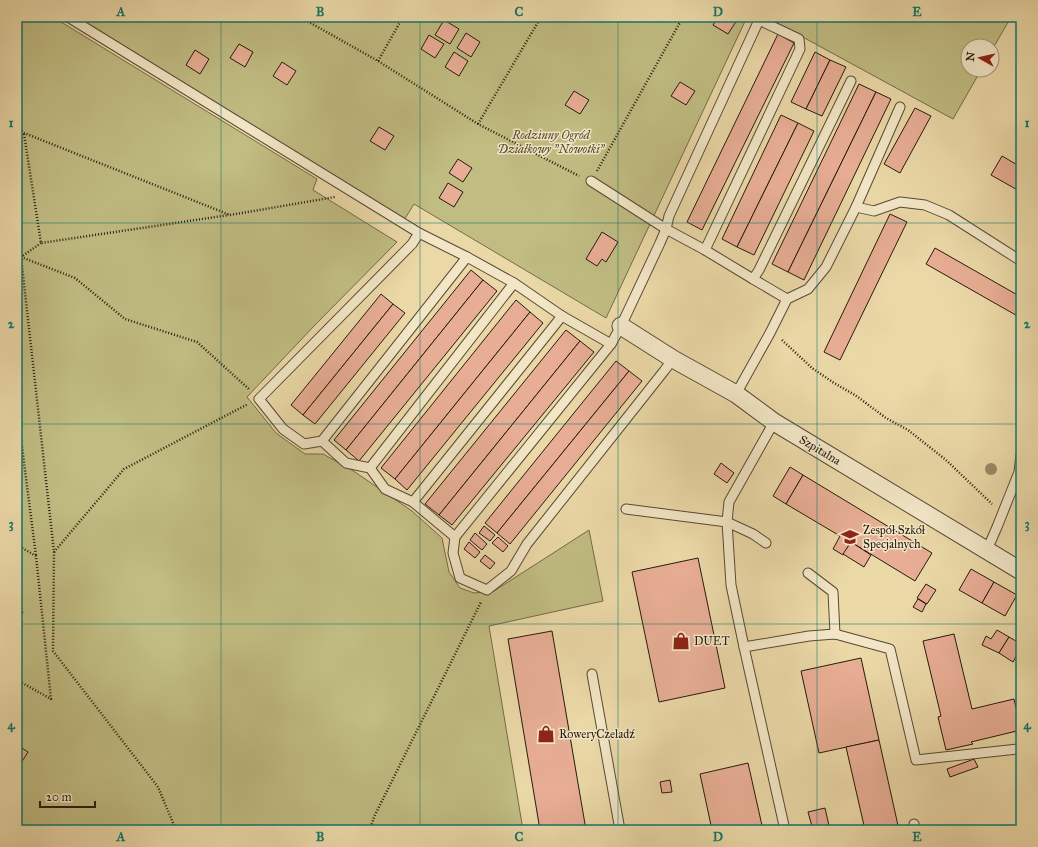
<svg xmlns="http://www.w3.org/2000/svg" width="1038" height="847" font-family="'IM FELL Great Primer',serif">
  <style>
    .green { fill: #c0bc82; stroke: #736b48 }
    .building { fill: #e8ae95; stroke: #261a0e }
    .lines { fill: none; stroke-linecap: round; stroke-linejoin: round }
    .lane-casing { stroke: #574a34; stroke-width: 11 }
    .street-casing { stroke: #574a34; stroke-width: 19 }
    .path { stroke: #261a0e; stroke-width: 2.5; stroke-dasharray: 1 2; stroke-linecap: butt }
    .lane { stroke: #f2e6c6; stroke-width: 9 }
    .street { stroke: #f2e6c6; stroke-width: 17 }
    .tree { fill: #988a66 }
    .grid { fill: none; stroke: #0f766e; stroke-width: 1; stroke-opacity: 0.55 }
    .labels { text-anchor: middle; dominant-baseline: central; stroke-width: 3; stroke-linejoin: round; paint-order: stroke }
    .park-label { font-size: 12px; font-style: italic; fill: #544b31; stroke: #f2e6c6 }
    .street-label { font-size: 12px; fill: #261a0e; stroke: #f2e6c6 }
    .poi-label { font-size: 12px; fill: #261a0e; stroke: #f2e6c6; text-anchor: start }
    .neatline { fill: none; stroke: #0f766e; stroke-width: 1.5 }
    .grid-label { font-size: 13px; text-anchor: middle; font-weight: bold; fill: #0f766e }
  </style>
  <rect width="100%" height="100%" fill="#ebd8a7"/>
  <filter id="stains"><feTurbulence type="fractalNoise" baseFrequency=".005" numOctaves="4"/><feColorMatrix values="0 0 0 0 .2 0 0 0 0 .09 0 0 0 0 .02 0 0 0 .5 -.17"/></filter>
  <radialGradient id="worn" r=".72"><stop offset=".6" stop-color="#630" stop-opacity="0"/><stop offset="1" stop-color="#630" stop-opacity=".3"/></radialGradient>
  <g class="green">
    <polygon points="17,17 53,17 317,179 313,190 397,242 314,326 247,397 276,433 305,454 323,454 352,470 412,511 442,538 449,572 460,588 474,593 494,591 589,530 603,601 489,626 523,830 17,830"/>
    <polygon points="75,17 747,17 606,318 414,204 401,225"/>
    <polygon points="766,17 1011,17 992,50 992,46 968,46 968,70 981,70 953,119"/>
  </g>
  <g class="building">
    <polygon points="718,17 733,17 737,20 728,34 713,25"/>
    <polygon points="444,20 459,29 450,44 435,35"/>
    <polygon points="466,33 480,42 471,57 457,48"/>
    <polygon points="778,34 794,43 702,230 687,222"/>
    <polygon points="429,35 444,44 435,58 421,49"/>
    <polygon points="239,44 253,52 245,67 230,58"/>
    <polygon points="195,50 209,59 200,74 186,65"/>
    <polygon points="454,52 468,61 459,76 445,67"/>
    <polygon points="815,52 830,60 806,109 791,102"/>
    <polygon points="830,60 846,67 822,116 806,109"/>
    <polygon points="282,62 296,71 287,85 273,76"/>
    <polygon points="680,82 695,91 686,105 671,96"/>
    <polygon points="859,84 876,92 788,272 772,264"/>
    <polygon points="574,91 589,100 580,114 565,105"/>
    <polygon points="876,92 891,99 804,280 788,272"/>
    <polygon points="915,108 931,116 900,173 884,164"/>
    <polygon points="781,115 798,123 737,247 722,239"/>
    <polygon points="798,123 814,131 754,255 737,247"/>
    <polygon points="379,127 394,136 385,150 370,141"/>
    <polygon points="1002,156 1021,167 1021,192 991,175"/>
    <polygon points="458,159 472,168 463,182 449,173"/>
    <polygon points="448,183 463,192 454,207 439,198"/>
    <polygon points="890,214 907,222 840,360 824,352"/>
    <polygon points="602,232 618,242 606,262 602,259 597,266 586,259"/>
    <polygon points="935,248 1021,297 1021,318 926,264"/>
    <polygon points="471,270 483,280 346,450 334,440"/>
    <polygon points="483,280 497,291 359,461 346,450"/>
    <polygon points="381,294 393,304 303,415 291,405"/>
    <polygon points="516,300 530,312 395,479 381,468"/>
    <polygon points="393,304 405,313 315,424 303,415"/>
    <polygon points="530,312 543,323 407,490 395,479"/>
    <polygon points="566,330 580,341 439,515 425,504"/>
    <polygon points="580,341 594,352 452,525 439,515"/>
    <polygon points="616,361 629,371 497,533 485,523"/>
    <polygon points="629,371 642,381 510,544 497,533"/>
    <polygon points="721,463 734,473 727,483 714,474"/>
    <polygon points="790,467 803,475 786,504 773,496"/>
    <polygon points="803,475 932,553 915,581 851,542 843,555 833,549 840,536 786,504"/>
    <polygon points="484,526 495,535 490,541 479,533"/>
    <polygon points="475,533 487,544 482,550 470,540"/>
    <polygon points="498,537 508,546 503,552 492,543"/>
    <polygon points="469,542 480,552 475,558 464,549"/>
    <polygon points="851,542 871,555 864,567 843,554"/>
    <polygon points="485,555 495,563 490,569 480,561"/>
    <polygon points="698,558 725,688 659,702 632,572"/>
    <polygon points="971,569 994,582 982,603 959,590"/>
    <polygon points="994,582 1017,595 1005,616 982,603"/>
    <polygon points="926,584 936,590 927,604 917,598"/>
    <polygon points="918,599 926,604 922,612 913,607"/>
    <polygon points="17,609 23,612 17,621"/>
    <polygon points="997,630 1009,637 999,653 982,645 986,636 991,639"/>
    <polygon points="552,631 586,830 540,830 508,639"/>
    <polygon points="954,634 972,709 1014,699 1021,730 971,742 973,744 946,750 938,717 941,716 923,641"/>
    <polygon points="1009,637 1021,644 1021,648 1013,662 999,653"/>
    <polygon points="861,658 879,740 819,753 801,671"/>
    <polygon points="879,740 899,830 865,830 846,747"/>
    <polygon points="17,745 28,752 19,766 17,765"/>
    <polygon points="974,759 978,767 950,777 947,769"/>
    <polygon points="748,763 763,830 712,830 700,774"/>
    <polygon points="670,780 672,792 662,793 660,782"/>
    <polygon points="825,808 830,830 813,830 808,812"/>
  </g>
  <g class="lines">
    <g class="lane-casing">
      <g id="lane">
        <polyline points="68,17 419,233 467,257 514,283 562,316 611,344 621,326 660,243 666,229 669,216 759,20 799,39 800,49 705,250 666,229 591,181"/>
        <polyline points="856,207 874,211 900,202 925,205 949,215 1021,261"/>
        <polyline points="419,233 412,244 259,399 283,429 304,444 322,441 346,463 370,468 385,489 413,502 455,537 453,553 460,578 487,590 511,571 527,544 664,371 673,359"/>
        <polyline points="705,250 753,279 759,270 851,81"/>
        <polyline points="753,279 787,299 808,289 826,267 856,207 900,107"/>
        <polyline points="736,394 770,333 787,299"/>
        <polyline points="322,441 467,257"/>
        <polyline points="370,468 514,283"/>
        <polyline points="413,502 562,316"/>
        <polyline points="626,509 727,522 731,585 744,647"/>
        <polyline points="455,537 611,344"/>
        <polyline points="766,543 753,534 727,522 729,502 774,422"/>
        <polyline points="987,550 997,527 1019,472 1021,455"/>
        <polyline points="808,573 833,592 835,634"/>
        <polyline points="592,674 620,830"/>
        <polyline points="914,824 916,830"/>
        <polyline points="785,830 744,647 809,636 835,634 890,649 916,760 1018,749"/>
      </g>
    </g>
    <g class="street-casing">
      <polyline id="street" points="621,326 673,359 736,394 774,422 1021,571"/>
    </g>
    <g class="path">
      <polyline points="300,17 378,61 478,124 579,176"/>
      <polyline points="378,61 403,17"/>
      <polyline points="478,124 541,17"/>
      <polyline points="17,127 24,133 230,215 335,197"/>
      <polyline points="24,134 41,243 229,215"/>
      <polyline points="597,171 683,17"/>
      <polyline points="41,243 21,257 54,552 53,651 158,787 176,830"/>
      <polyline points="21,257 75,278 125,319 197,342 250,390"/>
      <polyline points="782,340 812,368 834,383 855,395 886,418 908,430 946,460 992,504"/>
      <polyline points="17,408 36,556"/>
      <polyline points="17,545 36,556 51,699 17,680"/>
      <polyline points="54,552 124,469 248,404"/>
      <polyline points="370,830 374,817 481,602"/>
    </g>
    <use href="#lane" class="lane"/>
    <use href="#street" class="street"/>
  </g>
  <circle class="tree" cx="991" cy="469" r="6"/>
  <path class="grid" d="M 221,17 L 221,830M 420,17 L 420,830M 618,17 L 618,830M 817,17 L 817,830M 17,223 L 1021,223M 17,424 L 1021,424M 17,624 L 1021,624"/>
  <defs>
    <g id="school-bare" transform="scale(1.38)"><path d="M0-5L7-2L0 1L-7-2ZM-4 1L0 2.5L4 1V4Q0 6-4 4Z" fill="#8f2418" stroke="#f2e6c6" stroke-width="2.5" paint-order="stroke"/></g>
    <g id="shop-bare" transform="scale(1.38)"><path d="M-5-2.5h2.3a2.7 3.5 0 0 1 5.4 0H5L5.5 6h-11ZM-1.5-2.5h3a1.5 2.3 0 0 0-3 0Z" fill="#8f2418" stroke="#f2e6c6" stroke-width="2.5" paint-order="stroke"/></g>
  </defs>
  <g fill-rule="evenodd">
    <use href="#school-bare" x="850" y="537"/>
    <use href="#shop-bare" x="681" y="641"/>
    <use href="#shop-bare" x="546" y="734"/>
  </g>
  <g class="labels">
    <g class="park-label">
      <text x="551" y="135">Rodzinny Ogród<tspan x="551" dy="14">Działkowy "Nowotki"</tspan></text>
    </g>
    <g class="street-label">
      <text transform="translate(820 450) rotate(31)">Szpitalna</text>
    </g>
    <g class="poi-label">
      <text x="863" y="530">Zespół Szkół<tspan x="863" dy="14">Specjalnych</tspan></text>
      <text x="694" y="641">DUET</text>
      <text x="559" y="734">RoweryCzeladź</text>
    </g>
  </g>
  <rect width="1038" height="847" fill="none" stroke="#ebd8a7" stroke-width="44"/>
  <g transform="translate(980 58) rotate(278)"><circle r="19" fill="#f2e6c6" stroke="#a0947c"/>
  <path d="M0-3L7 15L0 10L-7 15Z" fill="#8f2418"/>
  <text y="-6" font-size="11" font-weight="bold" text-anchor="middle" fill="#261a0e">N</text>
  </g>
  <path d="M40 801v6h55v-6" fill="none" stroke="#261a0e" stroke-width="2"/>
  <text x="46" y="801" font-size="12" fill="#261a0e" stroke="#f2e6c6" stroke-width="3" paint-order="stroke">20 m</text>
  <rect x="22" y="22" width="994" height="803" class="neatline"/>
  <g class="grid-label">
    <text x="121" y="16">A</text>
    <text x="320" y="16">B</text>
    <text x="519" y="16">C</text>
    <text x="718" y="16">D</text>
    <text x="917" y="16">E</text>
    <text x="11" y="127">1</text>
    <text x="1027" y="127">1</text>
    <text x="11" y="328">2</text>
    <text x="1027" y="328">2</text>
    <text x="11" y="528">3</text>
    <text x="1027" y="528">3</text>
    <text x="11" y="729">4</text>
    <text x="1027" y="729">4</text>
    <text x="121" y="841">A</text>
    <text x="320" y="841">B</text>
    <text x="519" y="841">C</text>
    <text x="718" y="841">D</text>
    <text x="917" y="841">E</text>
  </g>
  <rect width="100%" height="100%" filter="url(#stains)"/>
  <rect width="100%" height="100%" fill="url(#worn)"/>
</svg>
